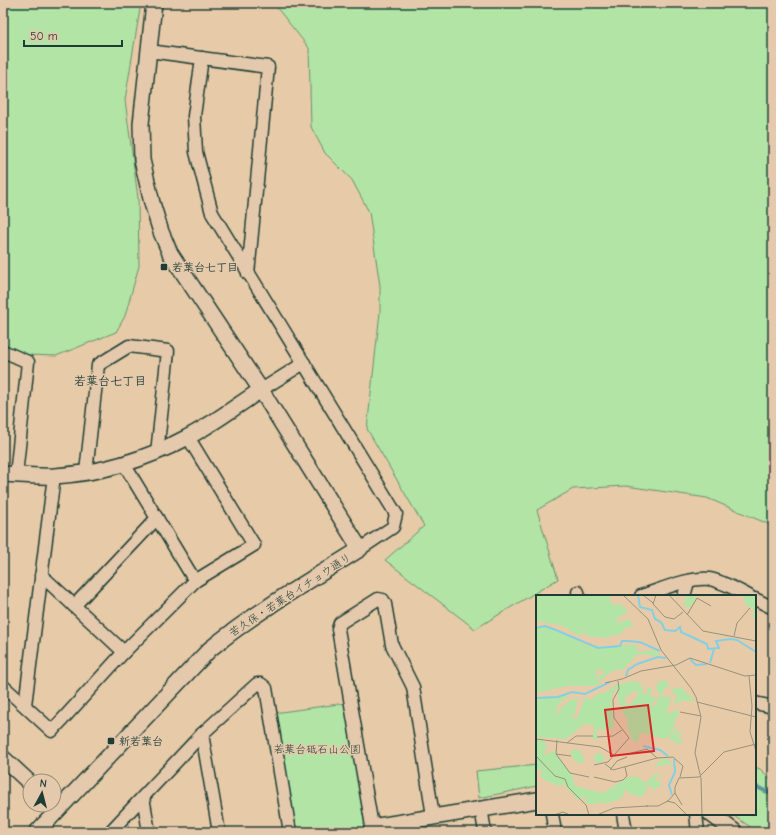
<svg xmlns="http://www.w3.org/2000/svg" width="776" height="835" font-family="'Comic Neue','Klee One',sans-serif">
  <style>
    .green { fill: #b1e4a5; stroke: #68906c }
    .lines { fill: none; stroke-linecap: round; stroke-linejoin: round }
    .stream { stroke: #5b959d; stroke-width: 4 }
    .minor-casing { stroke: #1f3d34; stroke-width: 15 }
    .tertiary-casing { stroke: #1f3d34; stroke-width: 18 }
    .minor { stroke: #e5c9ac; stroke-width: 12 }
    .tertiary { stroke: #e5c9ac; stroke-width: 15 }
    .poi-dot { fill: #1f3d34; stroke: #e5c9ac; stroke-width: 1.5 }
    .labels { text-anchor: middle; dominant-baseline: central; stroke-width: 3; stroke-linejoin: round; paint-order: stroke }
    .poi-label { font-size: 11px; font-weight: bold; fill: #1f3d34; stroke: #e5c9ac; text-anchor: start }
    .street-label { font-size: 11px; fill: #1f3d34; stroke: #e5c9ac }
    .park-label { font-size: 11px; fill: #26453a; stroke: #e5c9ac }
    .neighbourhood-label { font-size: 12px; font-weight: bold; fill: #1f3d34; stroke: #e5c9ac }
    .inset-river { fill: none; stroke: #83cfe3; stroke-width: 2 }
    .inset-road { fill: none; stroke: #97927a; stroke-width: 1 }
    .view { fill: #d62828; fill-opacity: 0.15; stroke: #d62828; stroke-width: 2 }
    .inset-edge { fill: none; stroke: #1f3d34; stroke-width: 2 }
  </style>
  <rect width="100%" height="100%" fill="#e7cba8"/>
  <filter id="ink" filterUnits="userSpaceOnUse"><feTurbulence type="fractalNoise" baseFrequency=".025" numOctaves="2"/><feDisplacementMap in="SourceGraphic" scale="8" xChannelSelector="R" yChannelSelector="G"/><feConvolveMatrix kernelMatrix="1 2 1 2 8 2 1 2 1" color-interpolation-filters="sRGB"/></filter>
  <g filter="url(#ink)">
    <g class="green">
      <polygon points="3,3 141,3 125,100 138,198 139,266 125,316 116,332 56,356 28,355 3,345"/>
      <polygon points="273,3 773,3 773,526 707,498 626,486 573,489 537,510 558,579 475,629 385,560 424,526 367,429 380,312 380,286 369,212 352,180 325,153 311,127 309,48"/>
      <polygon points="346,703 366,832 295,832 274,713"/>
      <polygon points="537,765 537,786 479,798 476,771"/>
      <polygon points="755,767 760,769 773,781 773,832 758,832 731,814 755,814"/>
    </g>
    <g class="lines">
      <polyline class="stream" points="755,786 765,791 773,793"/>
      <g class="minor-casing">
        <g id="minor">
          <polyline points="149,51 268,67 248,274"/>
          <polyline points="202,58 194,116 196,152 212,213 396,514 393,527 360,549"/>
          <polyline points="3,351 28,362 16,475"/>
          <polyline points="261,390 304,363"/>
          <polyline points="124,464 195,581"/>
          <polyline points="86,472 98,365 129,346 168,351 157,453"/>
          <polyline points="41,575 124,652"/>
          <polyline points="578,592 579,596"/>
          <path d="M 641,596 C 660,590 689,577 709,579 C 722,581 737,590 749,596"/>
          <polyline points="684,596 688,582"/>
          <polyline points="755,599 773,608"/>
          <polyline points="74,606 157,518"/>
          <polyline points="3,686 52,731 124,652 195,581 254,545 188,437"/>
          <polyline points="755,703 773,707"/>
          <polyline points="25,705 54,476"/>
          <polyline points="202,734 219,832"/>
          <polyline points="143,797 149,832"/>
          <polyline points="481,808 485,832"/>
          <polyline points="552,814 555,832"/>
          <polyline points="623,814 626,832"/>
          <polyline points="696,814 698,832"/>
          <polyline points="110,832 202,734 257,684 261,684 266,688 290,832"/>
          <polyline points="373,832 338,629 340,623 378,599 383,600 385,604 392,645 413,687 433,816"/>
        </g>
      </g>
      <g class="tertiary-casing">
        <g id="tertiary">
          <path d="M 3,474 C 20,475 38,477 55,476 C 101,473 145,460 186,438 C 212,425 236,406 261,390"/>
          <polyline points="3,758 30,783"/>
          <polyline points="711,814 735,832"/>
          <polyline points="372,827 537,800"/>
          <path d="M 37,832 L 210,649 C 257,611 309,581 360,549 L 261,390 L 170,253 L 161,232 L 152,203 L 142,160 L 141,124 L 154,3"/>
        </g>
      </g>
      <use href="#minor" class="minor"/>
      <use href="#tertiary" class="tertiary"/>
    </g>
  </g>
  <g class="poi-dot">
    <rect x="160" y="263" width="8" height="8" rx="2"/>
    <rect x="107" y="737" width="8" height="8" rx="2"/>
  </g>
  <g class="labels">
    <g class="poi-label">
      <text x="172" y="267">若葉台七丁目</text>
      <text x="119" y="741">新若葉台</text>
    </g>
    <g class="street-label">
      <text transform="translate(290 595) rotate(-33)">苦久保・若葉台イチョウ通り</text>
    </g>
    <g class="park-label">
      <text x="317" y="749">若葉台砥石山公園</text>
    </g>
    <g class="neighbourhood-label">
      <text x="110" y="381">若葉台七丁目</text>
    </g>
  </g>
  <g transform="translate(536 595)">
    <rect width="220" height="220" fill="#e7cba8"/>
    <path d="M 0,0 L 74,0 L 74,6 L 78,10 L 85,9 L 92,16 L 80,25 L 81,28 L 93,24 L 97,31 L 87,34 L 87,38 L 69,43 L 50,41 L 49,36 L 43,41 L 27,31 L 0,26 ZM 149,0 L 153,0 L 152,4 L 154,0 L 161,3 L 153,13 L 149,12 ZM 208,0 L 220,0 L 220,24 L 216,21 L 218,15 L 209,9 ZM 4,31 L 22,35 L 54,52 L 101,50 L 102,57 L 122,55 L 122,61 L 102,59 L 85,76 L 81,74 L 72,79 L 64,86 L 63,81 L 68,78 L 65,74 L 59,76 L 64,89 L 56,91 L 55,87 L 55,91 L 31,91 L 0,98 L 0,32 ZM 128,85 L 134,90 L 128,94 L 126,100 L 129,104 L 132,100 L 135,102 L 130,120 L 142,114 L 143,117 L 137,131 L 146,140 L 146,143 L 136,134 L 135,138 L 136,136 L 147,147 L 143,149 L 133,144 L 136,139 L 129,144 L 107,138 L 102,140 L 104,143 L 100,147 L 94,144 L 96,141 L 92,136 L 91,124 L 84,113 L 81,94 L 78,95 L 75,106 L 78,132 L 74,135 L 61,134 L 61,145 L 57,145 L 58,130 L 48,129 L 30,144 L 0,142 L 0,102 L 32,100 L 22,110 L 19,121 L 31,107 L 42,102 L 39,119 L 34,123 L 41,123 L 49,102 L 56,105 L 61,99 L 68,98 L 80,90 L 97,86 L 104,88 L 106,93 L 109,90 L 106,97 L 110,100 L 112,93 L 116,93 L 114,101 L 121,103 L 115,110 L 119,111 L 124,99 L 120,94 L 122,87 ZM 99,96 L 102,96 L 101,101 L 95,109 L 90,110 L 89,102 ZM 146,92 L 147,95 L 160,106 L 143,106 L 140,110 L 138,107 L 141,100 L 136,97 L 137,94 ZM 7,144 L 11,152 L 8,158 L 11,160 L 14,156 L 18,157 L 36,180 L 39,191 L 67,198 L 91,183 L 100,181 L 110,188 L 117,180 L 122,179 L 128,184 L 121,181 L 118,184 L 124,187 L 125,192 L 120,192 L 119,197 L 116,191 L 113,192 L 109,190 L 111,196 L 105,202 L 92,198 L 88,193 L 88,199 L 84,204 L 72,208 L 64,209 L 67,207 L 63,206 L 62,209 L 50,209 L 50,203 L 46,202 L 42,205 L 27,189 L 23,191 L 8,185 L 4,179 L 7,175 L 0,175 L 0,145 ZM 36,154 L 44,156 L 49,166 L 47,167 L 41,168 L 35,160 ZM58 163a5 5 0 1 1 10 0a5 5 0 1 1-10 0ZM 126,164 L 133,164 L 136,172 L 132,169 L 118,172 Z" fill="#b1e4a5" fill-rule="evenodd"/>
    <path class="inset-river" d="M 102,0 L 104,12 L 116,15 L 119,24 L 125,27 L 129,35 L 139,36 L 144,32 L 145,37 L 171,49 L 172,54 L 183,53 L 180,46 L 194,44 L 201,45 L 220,57M 0,33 L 9,31 L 20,35 L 62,53 L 84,51 L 86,46 L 91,46 L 104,47 L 124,56M 154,64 L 160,70 L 171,69M 174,68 L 178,54M 90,81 L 92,75 L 101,69 L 122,62 L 130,63M 0,103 L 22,102 L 36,97 L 49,99 L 74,87M 107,151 L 124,155 L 132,161M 136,200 L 133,190 L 139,177 L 138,164"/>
    <path class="inset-road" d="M 87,0 L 112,24 L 125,55 L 155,93 L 160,102 L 165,122 L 159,158 L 165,183 L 166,220M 107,0 L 117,8M 120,0 L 117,9 L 129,22 L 138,24 L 147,17M 133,0 L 167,36 L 220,46M 151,20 L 161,3 L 175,11M 198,41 L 201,28 L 214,13M 213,81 L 216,111 L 214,137 L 220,156M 69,88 L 86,84 L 105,76 L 140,70 L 154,63 L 209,81 L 220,80M 161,107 L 220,122M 144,117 L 165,121M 61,142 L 77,141 L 86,135M 0,144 L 64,152 L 78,160M 21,145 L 20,159 L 34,178 L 53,182M 31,148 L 40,141 L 57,141M 95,158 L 111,154 L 121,163M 20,159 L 35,161M 0,161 L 19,181 L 29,184 L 32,192 L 50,210 L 53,220M 69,169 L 77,175 L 121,163 L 137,162 L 147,171 L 144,182M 58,170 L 72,167 L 93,143 L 78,123 L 77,105 L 83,94 L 82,86M 74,175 L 81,166 L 91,162M 58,182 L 79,187 L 87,185 L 91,181 L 89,172M 139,198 L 146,210M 131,206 L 139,208 L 151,220M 110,211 L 122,211 L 132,206 L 139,198 L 139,192 L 143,183 L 163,182 L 188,157 L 220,149M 18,220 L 27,217 L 34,220M 61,220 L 78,213 L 112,211"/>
    <path class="view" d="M 112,110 L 118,156 L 75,161 L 69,115 Z"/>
    <rect width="220" height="220" class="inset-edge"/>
  </g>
  <rect width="776" height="835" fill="none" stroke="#e5c9ac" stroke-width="16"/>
  <rect x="8" y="8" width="760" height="819" fill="none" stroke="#1f3d34" stroke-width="1.5" filter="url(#ink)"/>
  <g transform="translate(42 793) rotate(7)"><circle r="19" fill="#e5c9ac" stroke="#96917c"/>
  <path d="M0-3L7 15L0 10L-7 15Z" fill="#1f3d34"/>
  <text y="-6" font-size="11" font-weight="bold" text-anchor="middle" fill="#1f3d34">N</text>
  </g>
  <path d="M24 40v6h98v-6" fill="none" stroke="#1f3d34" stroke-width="2"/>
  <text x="30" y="40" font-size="12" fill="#1f3d34" stroke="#e5c9ac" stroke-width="3" paint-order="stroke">50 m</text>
</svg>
